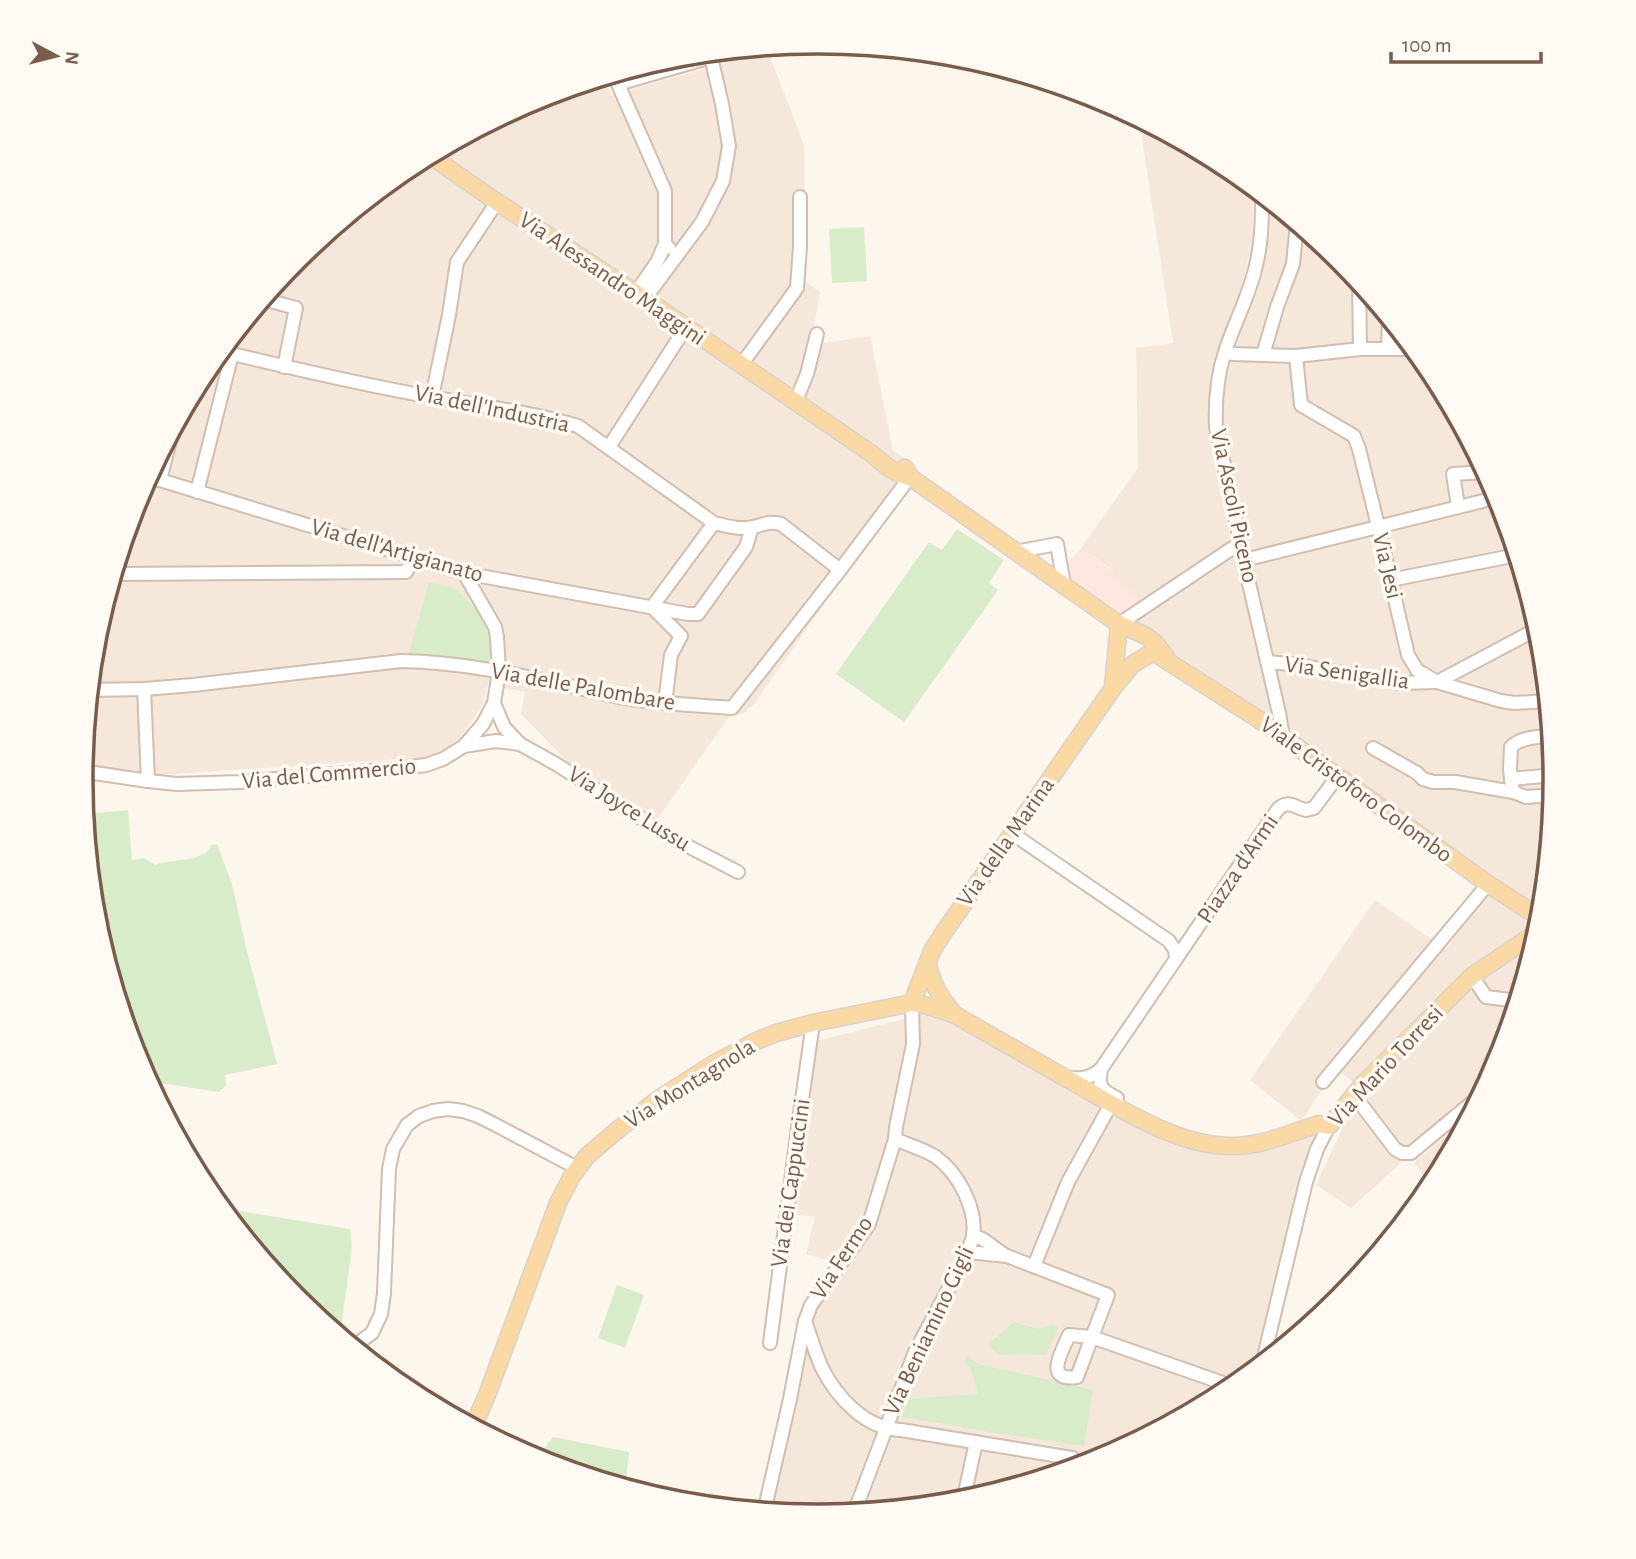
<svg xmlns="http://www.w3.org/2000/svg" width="1636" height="1559" font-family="'Alegreya Sans',sans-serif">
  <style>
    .residential { fill: #f5e8da }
    .commercial { fill: #fde8e0 }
    .green { fill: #d8ecc9 }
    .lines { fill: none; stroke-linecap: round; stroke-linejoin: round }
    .minor-casing { stroke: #d1beb0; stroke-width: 16 }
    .major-casing { stroke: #dad1cd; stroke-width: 19 }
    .minor { stroke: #fff; stroke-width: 12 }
    .major { stroke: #fbd9a5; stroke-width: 16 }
    .labels { text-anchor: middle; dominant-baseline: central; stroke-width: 7; stroke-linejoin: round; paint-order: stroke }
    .street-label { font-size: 24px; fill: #7a5c4d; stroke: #fffaf3 }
    .rim { fill: none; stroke: #7a5c4d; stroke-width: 3.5 }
  </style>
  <rect width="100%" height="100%" fill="#fdf6ec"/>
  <g class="residential">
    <polygon points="768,51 804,145 806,282 820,292 811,345 870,336 893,451 915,464 903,490 755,703 744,713 728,718 654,824 576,770 521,714 525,692 488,685 481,708 459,739 430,757 144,776 82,767 95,635 137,497 205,369 297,258 409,166 536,98 605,77 611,95"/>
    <polygon points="1139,119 1228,167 1253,187 1253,237 1242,287 1210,381 1209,437 1231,541 1144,601 1109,576 1113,570 1081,548 1138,468 1136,348 1173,343"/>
    <polygon points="1270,201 1340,258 1431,370 1500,498 1541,636 1547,693 1515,697 1457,678 1405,679 1273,657 1224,433 1223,392 1241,329 1256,290 1267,243"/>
    <polygon points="1236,549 1272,716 1269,719 1130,623"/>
    <polygon points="1301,668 1391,689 1421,690 1445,686 1507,709 1548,705 1555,780 1542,912 1292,736 1275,669"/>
    <polygon points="1489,892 1533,926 1469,966 1353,1082 1336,1069 1301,1121 1250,1080 1375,900 1446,949"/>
    <polygon points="1535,943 1499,1062 1484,1090 1407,1151 1358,1095 1481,978"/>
    <polygon points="923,1014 954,1021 1075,1093 1192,1149 1216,1153 1256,1153 1300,1136 1318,1136 1299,1180 1257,1368 1227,1393 1100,1461 961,1503 818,1517 770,1512 771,1500 803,1373 813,1317 834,1262 806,1254 815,1217 792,1214 817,1041"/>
    <polygon points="1353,1106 1401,1163 1351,1208 1316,1185"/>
    <polygon points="1471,1115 1434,1184 1432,1186 1414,1163"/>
  </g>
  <polygon class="commercial" points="1081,548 1113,571 1110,576 1144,601 1123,615 1070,578 1067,564"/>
  <g class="green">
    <polygon points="864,227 867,281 832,283 829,229"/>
    <polygon points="957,529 1004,560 989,583 998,590 904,722 836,674 929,542 942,550"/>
    <path d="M 429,582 C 437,585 449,585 456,590 C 476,605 497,635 489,661 L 484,664 L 408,656 Z"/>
    <path d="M 128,810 L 132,860 L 144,858 L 155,865 C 172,858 204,863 212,845 L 217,844 L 232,884 L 246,948 L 277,1064 L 225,1075 L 226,1086 L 219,1092 L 147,1081 L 136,1061 L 95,923 L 84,814 Z"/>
    <polygon points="233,1210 350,1229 352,1247 340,1336 296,1301 225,1213"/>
    <polygon points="617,1285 644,1295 625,1348 598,1338"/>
    <polygon points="1014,1322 1038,1329 1051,1325 1059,1327 1046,1355 1021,1354 998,1355 988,1344"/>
    <polygon points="967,1356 978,1364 1093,1390 1084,1446 990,1432 902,1417 909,1399 978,1394 970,1367 964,1362"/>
    <polygon points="487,1429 543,1450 553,1437 629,1452 625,1487 535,1461 492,1437"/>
  </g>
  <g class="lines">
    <g class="minor-casing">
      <g id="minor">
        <path d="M 1262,194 C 1262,218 1262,242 1256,265 C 1250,295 1234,323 1225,352 C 1217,376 1215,402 1216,427 L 1248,579 L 1279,713 L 1283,737"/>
        <polyline points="1359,281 1360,349"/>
        <polyline points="635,294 657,262 665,244 669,248"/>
        <polyline points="263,299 296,308 284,367"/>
        <polyline points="644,300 702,222 723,181 729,146 722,104 711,57 618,84 665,191 665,244"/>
        <polyline points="1388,349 1389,318"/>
        <path d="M 220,351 C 290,368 360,384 431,397 C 480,406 530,412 578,426 L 714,523 C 727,526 740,530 753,527 C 767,524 766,521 781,524 L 840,570"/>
        <polyline points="1232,354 1296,356 1360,349 1414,349"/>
        <polyline points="1263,355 1277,307 1293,264 1297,223"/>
        <polyline points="1296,356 1301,405 1354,436 1359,449 1378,526 1408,655 1417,670 1437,682 1501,701 1515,703 1548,701"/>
        <polyline points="741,365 797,288 800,247 800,197"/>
        <polyline points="432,397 449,315 457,262 497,202"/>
        <polyline points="795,403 807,374 817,334"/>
        <polyline points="609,447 686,327"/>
        <polyline points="147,478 160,480 464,573 688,614 698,614 746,547 752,527"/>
        <polyline points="160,480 173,429"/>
        <polyline points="197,492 232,354"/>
        <polyline points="1458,506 1453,474 1486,472"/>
        <polyline points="1015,552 1057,544 1064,585"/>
        <polyline points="1244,560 1483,501"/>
        <polyline points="113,574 406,572 410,565 410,556"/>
        <polyline points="1390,580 1517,555"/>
        <polyline points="1119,624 1240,543"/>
        <polyline points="1268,662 1291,664 1400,683 1437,682 1539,628"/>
        <polyline points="144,689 148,781"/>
        <path d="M 89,690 L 144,689 L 193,685 L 401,661 C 477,662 551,683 625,698 C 660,704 696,705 732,708 L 840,570 L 910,477"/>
        <polyline points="494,703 504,727 520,744 556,764 670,837 738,872"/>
        <polyline points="665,703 671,655 681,636 652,607 714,523"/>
        <polyline points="464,746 496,741 520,744"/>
        <polyline points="1373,748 1417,773 1423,779 1433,782 1455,782 1513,792"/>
        <polyline points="81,771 148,781 177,784 240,782 393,769 426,765 443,759 464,746 483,724 494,703 499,672 497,637 495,627 464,573"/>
        <path d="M 1511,779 L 1510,769 L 1511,747 C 1521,737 1538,737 1551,736"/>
        <polyline points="1554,795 1526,797 1513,792 1511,779 1555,775"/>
        <path d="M 1013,834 L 1169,941 L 1175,950 L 1176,959 L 1101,1069 C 1090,1079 1080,1079 1065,1078"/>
        <path d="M 1176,959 L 1278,809 C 1289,799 1295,808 1306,810 L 1314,808 L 1337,777"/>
        <polyline points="1472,976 1486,997 1518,1001"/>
        <path d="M 1101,1069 C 1098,1087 1101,1090 1117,1098"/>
        <polyline points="1323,1082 1488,884"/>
        <polyline points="1354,1095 1395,1149 1402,1153 1411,1153 1481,1095"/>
        <polyline points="973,1235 984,1240 1006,1256"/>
        <polyline points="968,1252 1007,1256 1108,1295 1092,1337 1234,1387"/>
        <polyline points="1034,1266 1068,1182 1111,1104"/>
        <path d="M 805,1321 C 811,1337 815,1353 822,1368 C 837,1398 866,1429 901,1430 L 1072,1458 L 1073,1469"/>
        <path d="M 1069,1335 L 1092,1337 L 1077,1377 C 1043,1382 1062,1351 1069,1335 Z"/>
        <polyline points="770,1343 798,1127 813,1023"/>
        <polyline points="353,1347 372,1333 381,1314 384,1293 389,1169 393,1149 407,1125 419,1116 433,1111 448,1109 463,1111 478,1116 494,1124 577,1168"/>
        <polyline points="1262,1365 1306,1182 1317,1149 1329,1126"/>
        <polyline points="963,1502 976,1442"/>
        <polyline points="766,1512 767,1499 790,1399 805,1321 811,1305 869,1224 895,1139 896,1127 913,1044 912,1003"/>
        <path d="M 854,1513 L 915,1352 L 968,1252 C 969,1247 972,1241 973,1236 C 977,1208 958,1173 936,1157 C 924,1149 908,1145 895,1139"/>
      </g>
    </g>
    <g class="major-casing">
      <g id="major">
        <path d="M 429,155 L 497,202 L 657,307 L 872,454 C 884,464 895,475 910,477"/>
        <polyline points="905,468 910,477 1103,613 1119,624 1146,636 1155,643 1166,657"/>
        <polyline points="1113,687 1119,624"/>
        <path d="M 928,965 C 933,986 940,997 954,1014"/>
        <polyline points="912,1003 932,951 942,935 1113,688 1133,664 1153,652 1258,719 1488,884 1542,919"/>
        <path d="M 473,1427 L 487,1395 L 558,1203 L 572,1176 L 587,1156 L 620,1128 L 660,1098 L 715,1063 L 754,1042 L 776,1033 L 813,1023 L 912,1003 C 927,1005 940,1009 955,1015 C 993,1037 1032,1059 1071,1081 C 1118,1107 1178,1147 1233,1146 C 1264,1146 1291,1132 1320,1124 L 1329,1126 L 1362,1085 L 1472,976 L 1539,931"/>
      </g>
    </g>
    <use href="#minor" class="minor"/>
    <use href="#major" class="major"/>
  </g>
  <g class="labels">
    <g class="street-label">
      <text transform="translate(612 279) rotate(34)">Via Alessandro Maggini</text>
      <text transform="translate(492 409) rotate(12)">Via dell'Industria</text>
      <text transform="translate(1234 506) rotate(78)">Via Ascoli Piceno</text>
      <text transform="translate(397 551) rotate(16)">Via dell'Artigianato</text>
      <text transform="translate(1387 566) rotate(77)">Via Jesi</text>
      <text transform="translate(1347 673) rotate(8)">Via Senigallia</text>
      <text transform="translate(583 687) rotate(10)">Via delle Palombare</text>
      <text transform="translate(329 774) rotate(-5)">Via del Commercio</text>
      <text transform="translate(1356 790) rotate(36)">Viale Cristoforo Colombo</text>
      <text transform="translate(629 809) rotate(32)">Via Joyce Lussu</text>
      <text transform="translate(1006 842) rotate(-55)">Via della Marina</text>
      <text transform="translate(1238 869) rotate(-56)">Piazza d'Armi</text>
      <text transform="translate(1386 1066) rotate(-47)">Via Mario Torresi</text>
      <text transform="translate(690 1084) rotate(-32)">Via Montagnola</text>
      <text transform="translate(791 1183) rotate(-82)">Via dei Cappuccini</text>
      <text transform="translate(842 1258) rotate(-57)">Via Fermo</text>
      <text transform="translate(929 1331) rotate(-65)">Via Beniamino Gigli</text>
    </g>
  </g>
  <path d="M0 0H1636V1559H0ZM93 779a725 725 0 1 1 1450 0a725 725 0 1 1-1450 0Z" fill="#fffaf3" fill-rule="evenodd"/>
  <path class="rim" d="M93 779a725 725 0 1 1 1450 0a725 725 0 1 1-1450 0Z"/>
  <g transform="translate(56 56) rotate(97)" stroke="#fffaf3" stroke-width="5" paint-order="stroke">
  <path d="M0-5L12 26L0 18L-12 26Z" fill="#7a5c4d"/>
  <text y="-10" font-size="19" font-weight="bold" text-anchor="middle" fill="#7a5c4d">N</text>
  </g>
  <path d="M1391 52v10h150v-10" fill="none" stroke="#7a5c4d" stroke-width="3.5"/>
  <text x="1402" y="52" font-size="21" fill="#7a5c4d" stroke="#fffaf3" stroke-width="5" paint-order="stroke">100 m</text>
</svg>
